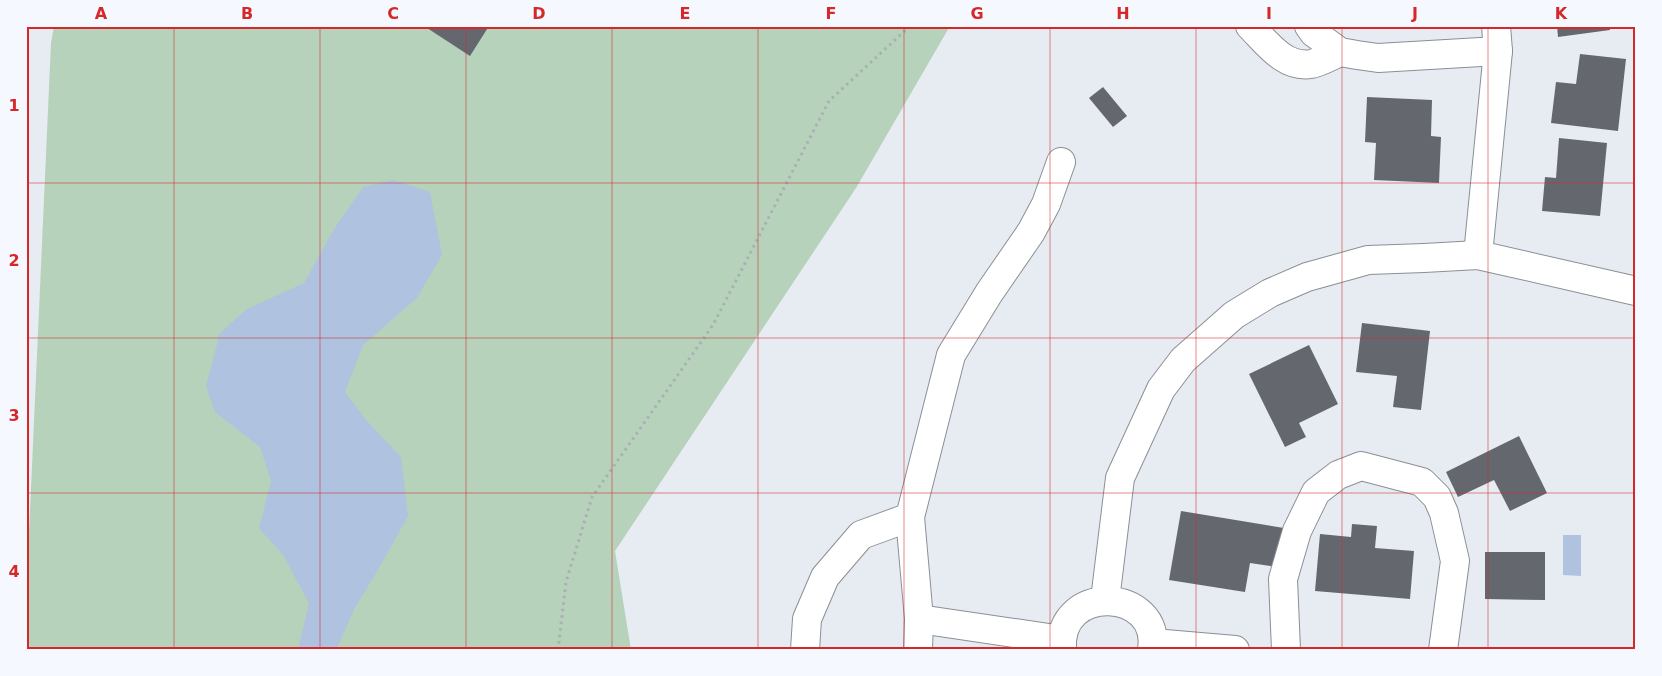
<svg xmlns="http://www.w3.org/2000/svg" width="1662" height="676" font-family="'DejaVu Sans',sans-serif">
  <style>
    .green { fill: #b6d2bb }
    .water { fill: #afc2df }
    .building { fill: #64686e }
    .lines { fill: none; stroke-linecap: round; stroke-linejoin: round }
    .street-casing { stroke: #8b8f95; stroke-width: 30 }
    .path { stroke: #abafb4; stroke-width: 3; stroke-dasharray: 2.5 4; stroke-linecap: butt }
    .street { stroke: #fff; stroke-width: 28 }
    .grid { fill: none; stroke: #d62828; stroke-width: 1; stroke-opacity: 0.55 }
    .neatline { fill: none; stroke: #d62828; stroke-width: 2 }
    .grid-label { font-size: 16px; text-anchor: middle; font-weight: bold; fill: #d62828 }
  </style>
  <rect width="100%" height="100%" fill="#e7ecf3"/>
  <polygon class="green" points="54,26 950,26 856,188 615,551 631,650 26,650 26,600 51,43"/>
  <g class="water">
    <polygon points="394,180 430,192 442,255 417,298 363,345 345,392 368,422 401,457 408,516 382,563 355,608 336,650 298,650 309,603 283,555 259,528 271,481 260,447 215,412 206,386 220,333 247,309 304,283 334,229 363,187"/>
    <polygon points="1563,535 1581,535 1581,576 1563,575"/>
  </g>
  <g class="building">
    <polygon points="424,26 489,26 470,56"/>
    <polygon points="1557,26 1610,26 1610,30 1558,37"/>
    <polygon points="1580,54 1626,59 1618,131 1551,123 1556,82 1576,84"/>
    <polygon points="1103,87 1127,116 1113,127 1089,98"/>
    <polygon points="1367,97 1432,100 1431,136 1441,137 1439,183 1374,180 1376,143 1365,142"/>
    <polygon points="1559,138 1607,143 1600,216 1542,211 1545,177 1556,178"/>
    <polygon points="1362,323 1430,331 1421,410 1393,407 1397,376 1356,372"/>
    <polygon points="1309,345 1338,404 1299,423 1306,437 1285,447 1249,374"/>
    <polygon points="1519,436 1547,493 1510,511 1494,480 1458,497 1446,472"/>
    <polygon points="1181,511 1284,528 1278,567 1250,563 1245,592 1169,580"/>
    <polygon points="1352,524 1377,526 1375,548 1414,551 1410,599 1315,591 1320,534 1351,537"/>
    <polygon points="1485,552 1545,552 1545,600 1485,599"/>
  </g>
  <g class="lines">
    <g class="street-casing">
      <g id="street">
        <path d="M 1250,26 C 1267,43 1284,68 1311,64 C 1321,62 1331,56 1340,52"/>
        <polyline points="1309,26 1314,33 1340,52 1357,55 1378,58 1498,51"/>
        <polyline points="1478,255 1498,51 1496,26"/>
        <polyline points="1105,600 1120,478 1161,389 1183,360 1234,315 1270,293 1307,277 1368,260 1424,258 1478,255 1636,291"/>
        <polyline points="919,619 1062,640"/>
        <polyline points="1153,643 1235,650"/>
        <polyline points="805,650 807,619 825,577 861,535 910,517"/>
        <polyline points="918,650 919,619 910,517 951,355 989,293 1031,232 1046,204 1061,162"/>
        <path d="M 1062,650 C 1057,582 1162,588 1152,650"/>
        <polyline points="1286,650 1283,579 1297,531 1316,492 1338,475 1361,466 1422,482 1437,497 1444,513 1455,561 1443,650"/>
      </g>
    </g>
    <polyline class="path" points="558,650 566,582 592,497 713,325 829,101 910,26"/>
    <use href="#street" class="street"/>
  </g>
  <path class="grid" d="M 174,26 L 174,650M 320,26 L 320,650M 466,26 L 466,650M 612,26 L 612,650M 758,26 L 758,650M 904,26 L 904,650M 1050,26 L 1050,650M 1196,26 L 1196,650M 1342,26 L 1342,650M 1488,26 L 1488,650M 26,183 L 1636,183M 26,338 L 1636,338M 26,493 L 1636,493"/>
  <rect width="1662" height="676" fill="none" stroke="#f5f9ff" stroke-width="55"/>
  <rect x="28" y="28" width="1606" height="620" class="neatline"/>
  <g class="grid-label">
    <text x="101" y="19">A</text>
    <text x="247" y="19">B</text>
    <text x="393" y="19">C</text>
    <text x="539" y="19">D</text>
    <text x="685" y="19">E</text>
    <text x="831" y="19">F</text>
    <text x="977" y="19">G</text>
    <text x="1123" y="19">H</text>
    <text x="1269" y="19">I</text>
    <text x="1415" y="19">J</text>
    <text x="1561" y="19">K</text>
    <text x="14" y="111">1</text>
    <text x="14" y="266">2</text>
    <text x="14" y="421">3</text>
    <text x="14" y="577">4</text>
  </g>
</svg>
